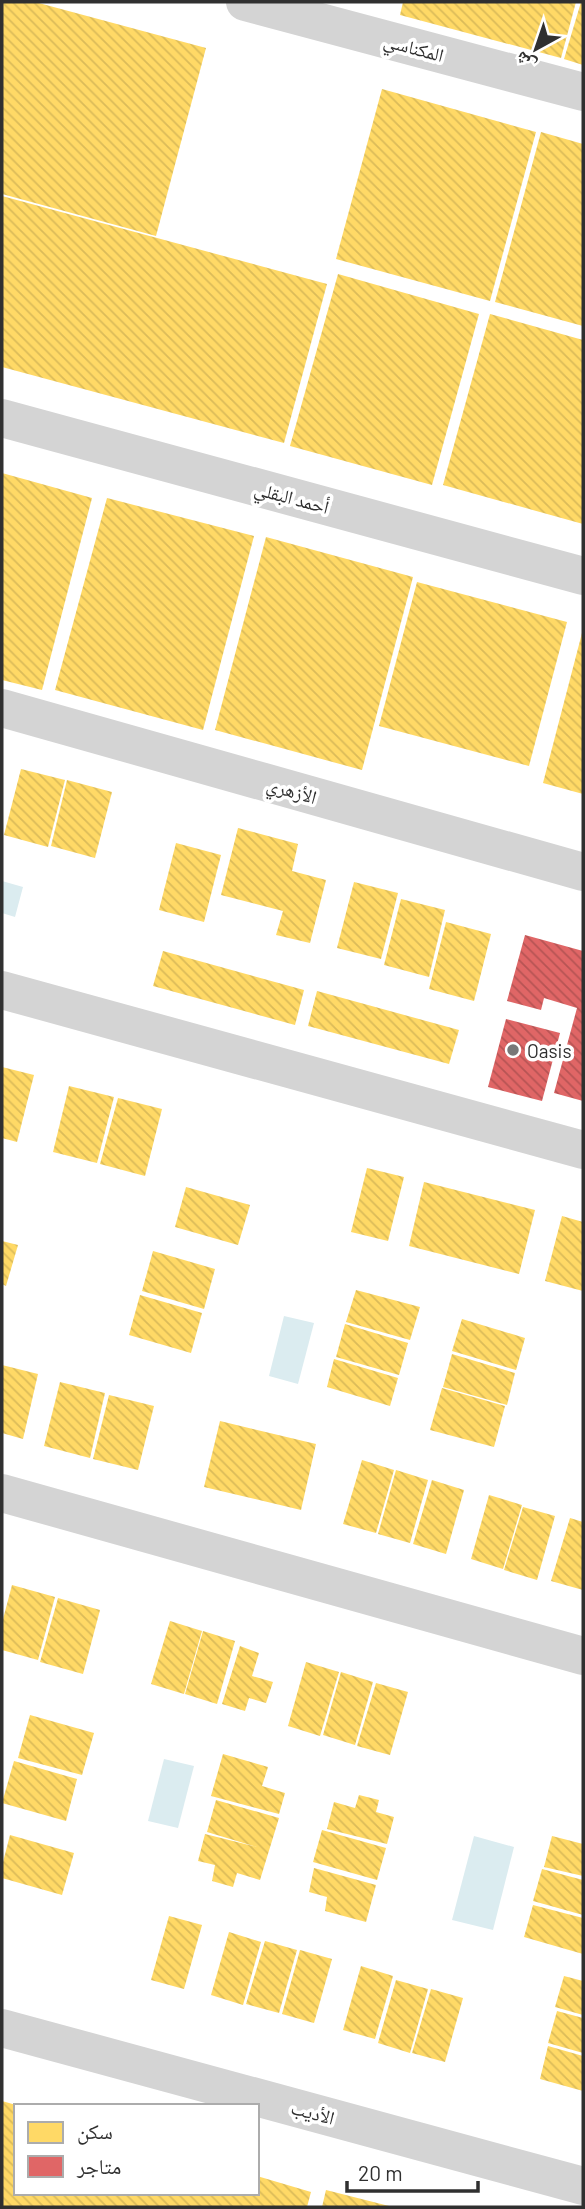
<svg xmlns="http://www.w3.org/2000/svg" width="585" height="2209" font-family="Barlow,'Noto Naskh Arabic',sans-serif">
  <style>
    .water { fill: #dbecf0 }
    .homes { fill: url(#homes-back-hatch) }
    .shops { fill: url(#shops-back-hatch) }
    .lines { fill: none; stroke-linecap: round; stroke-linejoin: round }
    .minor { stroke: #d4d4d4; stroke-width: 38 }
    .poi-dot { fill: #787878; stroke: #fff; stroke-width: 2.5 }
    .labels { text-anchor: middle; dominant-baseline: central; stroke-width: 7; stroke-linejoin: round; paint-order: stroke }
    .street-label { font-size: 19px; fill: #303030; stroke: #fff }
    .poi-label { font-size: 19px; fill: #303030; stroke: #fff; text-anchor: start }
  </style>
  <defs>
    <pattern id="homes-back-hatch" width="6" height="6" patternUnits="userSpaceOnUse" patternTransform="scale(1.75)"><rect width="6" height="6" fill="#ffd966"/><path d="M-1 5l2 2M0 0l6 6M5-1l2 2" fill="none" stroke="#dbbb59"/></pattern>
    <pattern id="shops-back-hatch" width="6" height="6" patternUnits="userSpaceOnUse" patternTransform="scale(1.75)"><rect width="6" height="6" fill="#e06666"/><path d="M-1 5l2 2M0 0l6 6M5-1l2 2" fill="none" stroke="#b65454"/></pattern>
  </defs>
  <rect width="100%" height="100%" fill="#fff"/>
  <g class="water">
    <polygon points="2,881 23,887 15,917 2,913"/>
    <polygon points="284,1316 314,1323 298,1384 269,1376"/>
    <polygon points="164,1759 194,1766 178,1828 148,1821"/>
    <polygon points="474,1836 514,1847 493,1930 452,1920"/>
  </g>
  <g class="homes">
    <polygon points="2,2 35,2 206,48 156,236 2,194"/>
    <polygon points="403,2 576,2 561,58 400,15"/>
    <polygon points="581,2 583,2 583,65 564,59"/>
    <polygon points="382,89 536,132 490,301 336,259"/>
    <polygon points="541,132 583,144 583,326 495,302"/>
    <polygon points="2,196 327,284 284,443 2,367"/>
    <polygon points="338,274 479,314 432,485 290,446"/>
    <polygon points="490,314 583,340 583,524 443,485"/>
    <polygon points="2,473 92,498 42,690 2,680"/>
    <polygon points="107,498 254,536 203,730 55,690"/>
    <polygon points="266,537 413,577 362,770 215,730"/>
    <polygon points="417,582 567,622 529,766 379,726"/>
    <polygon points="582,633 583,633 583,794 543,783"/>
    <polygon points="21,769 65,780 48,847 4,835"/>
    <polygon points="67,780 112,792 95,858 51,846"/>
    <polygon points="238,828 298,844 292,871 326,880 310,943 276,935 283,911 221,895"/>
    <polygon points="176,843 221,855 204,922 159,910"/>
    <polygon points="354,882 398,893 381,959 337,948"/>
    <polygon points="401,899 445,910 429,977 384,965"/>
    <polygon points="446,922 491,934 474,1001 429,989"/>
    <polygon points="163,951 304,990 295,1025 153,986"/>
    <polygon points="317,991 459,1030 449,1064 308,1026"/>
    <polygon points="2,1067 34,1075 17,1142 2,1138"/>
    <polygon points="69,1086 114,1097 97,1163 53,1152"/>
    <polygon points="118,1098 162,1109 145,1176 100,1164"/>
    <polygon points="367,1168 404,1177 388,1241 351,1232"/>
    <polygon points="424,1182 535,1210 519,1274 409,1246"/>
    <polygon points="186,1187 250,1205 238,1245 175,1227"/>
    <polygon points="562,1216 583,1222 583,1291 545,1281"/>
    <polygon points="2,1241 18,1245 6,1286 2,1284"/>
    <polygon points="153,1251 215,1269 204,1309 142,1291"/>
    <polygon points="356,1290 420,1307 410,1340 346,1322"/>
    <polygon points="140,1295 202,1313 191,1353 129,1335"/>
    <polygon points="462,1319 525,1338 516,1370 452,1351"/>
    <polygon points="345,1324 408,1343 399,1375 336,1357"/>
    <polygon points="452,1354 515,1373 507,1405 443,1387"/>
    <polygon points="334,1359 398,1378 390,1406 327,1387"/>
    <polygon points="2,1365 38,1374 23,1439 2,1433"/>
    <polygon points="60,1382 105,1393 90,1458 44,1446"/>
    <polygon points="442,1388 505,1406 494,1447 430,1430"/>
    <polygon points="109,1395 154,1406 138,1470 93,1459"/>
    <polygon points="220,1421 316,1444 301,1510 204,1487"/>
    <polygon points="362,1460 394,1470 376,1533 343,1524"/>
    <polygon points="396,1470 428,1480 410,1543 378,1534"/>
    <polygon points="432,1480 464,1490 446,1554 413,1544"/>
    <polygon points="489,1495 522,1505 503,1569 471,1559"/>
    <polygon points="523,1507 555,1516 537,1580 504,1570"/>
    <polygon points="570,1518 583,1522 583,1590 551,1581"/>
    <polygon points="12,1585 55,1597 38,1660 2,1650 2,1623"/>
    <polygon points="58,1598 100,1610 83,1674 40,1662"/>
    <polygon points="170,1621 202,1631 184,1694 151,1684"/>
    <polygon points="203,1631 235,1641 217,1704 185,1694"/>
    <polygon points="240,1646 259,1653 252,1676 273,1682 266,1703 249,1698 245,1711 222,1704"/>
    <polygon points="306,1662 339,1672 320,1736 288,1726"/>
    <polygon points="341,1672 373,1682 355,1745 323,1735"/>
    <polygon points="376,1683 408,1692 390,1755 357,1746"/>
    <polygon points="30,1715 94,1733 82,1775 18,1758"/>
    <polygon points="223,1754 268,1767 262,1786 285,1793 279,1814 211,1796"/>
    <polygon points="14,1761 77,1779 66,1821 2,1803"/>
    <polygon points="359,1795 379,1800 376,1812 394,1817 387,1844 327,1829 334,1802 355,1808"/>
    <polygon points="216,1800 279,1818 260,1880 237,1873 233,1887 212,1881 215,1865 198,1861 205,1834 257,1847 207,1832"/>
    <polygon points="322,1830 386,1848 377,1880 313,1862"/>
    <polygon points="10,1835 74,1853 62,1895 2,1878 2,1866"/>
    <polygon points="552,1836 583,1844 583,1876 544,1867"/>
    <polygon points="314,1868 376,1885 366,1922 325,1911 327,1897 309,1892"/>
    <polygon points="542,1869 583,1880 583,1915 533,1901"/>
    <polygon points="533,1905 583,1918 583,1954 524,1937"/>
    <polygon points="169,1916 202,1925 184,1989 151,1980"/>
    <polygon points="229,1932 261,1942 243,2005 211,1995"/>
    <polygon points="265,1941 297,1950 279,2013 246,2004"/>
    <polygon points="300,1950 332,1959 314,2023 282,2014"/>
    <polygon points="361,1966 393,1976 375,2039 343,2030"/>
    <polygon points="564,1976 583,1981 583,2015 555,2007"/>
    <polygon points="396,1980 428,1989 410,2053 378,2043"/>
    <polygon points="431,1989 463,1998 445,2062 412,2053"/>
    <polygon points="557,2011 583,2018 583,2053 548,2043"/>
    <polygon points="548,2046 583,2056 583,2091 540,2079"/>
    <polygon points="2,2101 16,2105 16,2193 257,2193 257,2176 311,2192 307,2207 2,2207"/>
    <polygon points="326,2190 389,2206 389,2207 322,2207"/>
  </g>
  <g class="shops">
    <polygon points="525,935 583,951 583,1101 554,1093 577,1008 544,998 541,1010 507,1001"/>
    <polygon points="506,1019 560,1033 542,1101 488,1087"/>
  </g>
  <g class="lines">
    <g class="minor">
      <polyline points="245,2 583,92"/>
      <polyline points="2,418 583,576"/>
      <polyline points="2,708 583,872"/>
      <polyline points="2,990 583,1150"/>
      <polyline points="2,1493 583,1656"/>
      <polyline points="2,2028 583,2186"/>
    </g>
  </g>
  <circle class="poi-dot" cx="513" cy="1050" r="7"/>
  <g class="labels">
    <g class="street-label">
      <text transform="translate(414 47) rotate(15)">المكناسي</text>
      <text transform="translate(292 497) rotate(15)">أحمد البقلي</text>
      <text transform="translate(292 790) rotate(16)">الأزهري</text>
      <text transform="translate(313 2112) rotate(15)">الأديب</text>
    </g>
    <g class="poi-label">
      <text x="527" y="1050">Oasis</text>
    </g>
  </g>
  <rect width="585" height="2209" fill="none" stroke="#303030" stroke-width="7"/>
  <rect x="14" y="2104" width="245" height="91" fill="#ffffff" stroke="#acacac" stroke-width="2"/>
  <rect x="28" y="2122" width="35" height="21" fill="#ffd966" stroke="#acacac" stroke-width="2"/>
  <text x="77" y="2139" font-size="21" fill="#303030">سكن</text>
  <rect x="28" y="2156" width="35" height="21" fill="#e06666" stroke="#acacac" stroke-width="2"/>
  <text x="77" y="2174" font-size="21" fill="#303030">متاجر</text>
  <g transform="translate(536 49) rotate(220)" stroke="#ffffff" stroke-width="5" paint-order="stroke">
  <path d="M0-5L12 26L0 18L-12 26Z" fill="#303030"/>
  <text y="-10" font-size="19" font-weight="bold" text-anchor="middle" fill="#303030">ش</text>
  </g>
  <path d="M347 2181v10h131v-10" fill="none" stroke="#303030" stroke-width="3.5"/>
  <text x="358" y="2181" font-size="21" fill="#303030" stroke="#ffffff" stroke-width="5" paint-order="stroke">20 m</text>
</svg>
